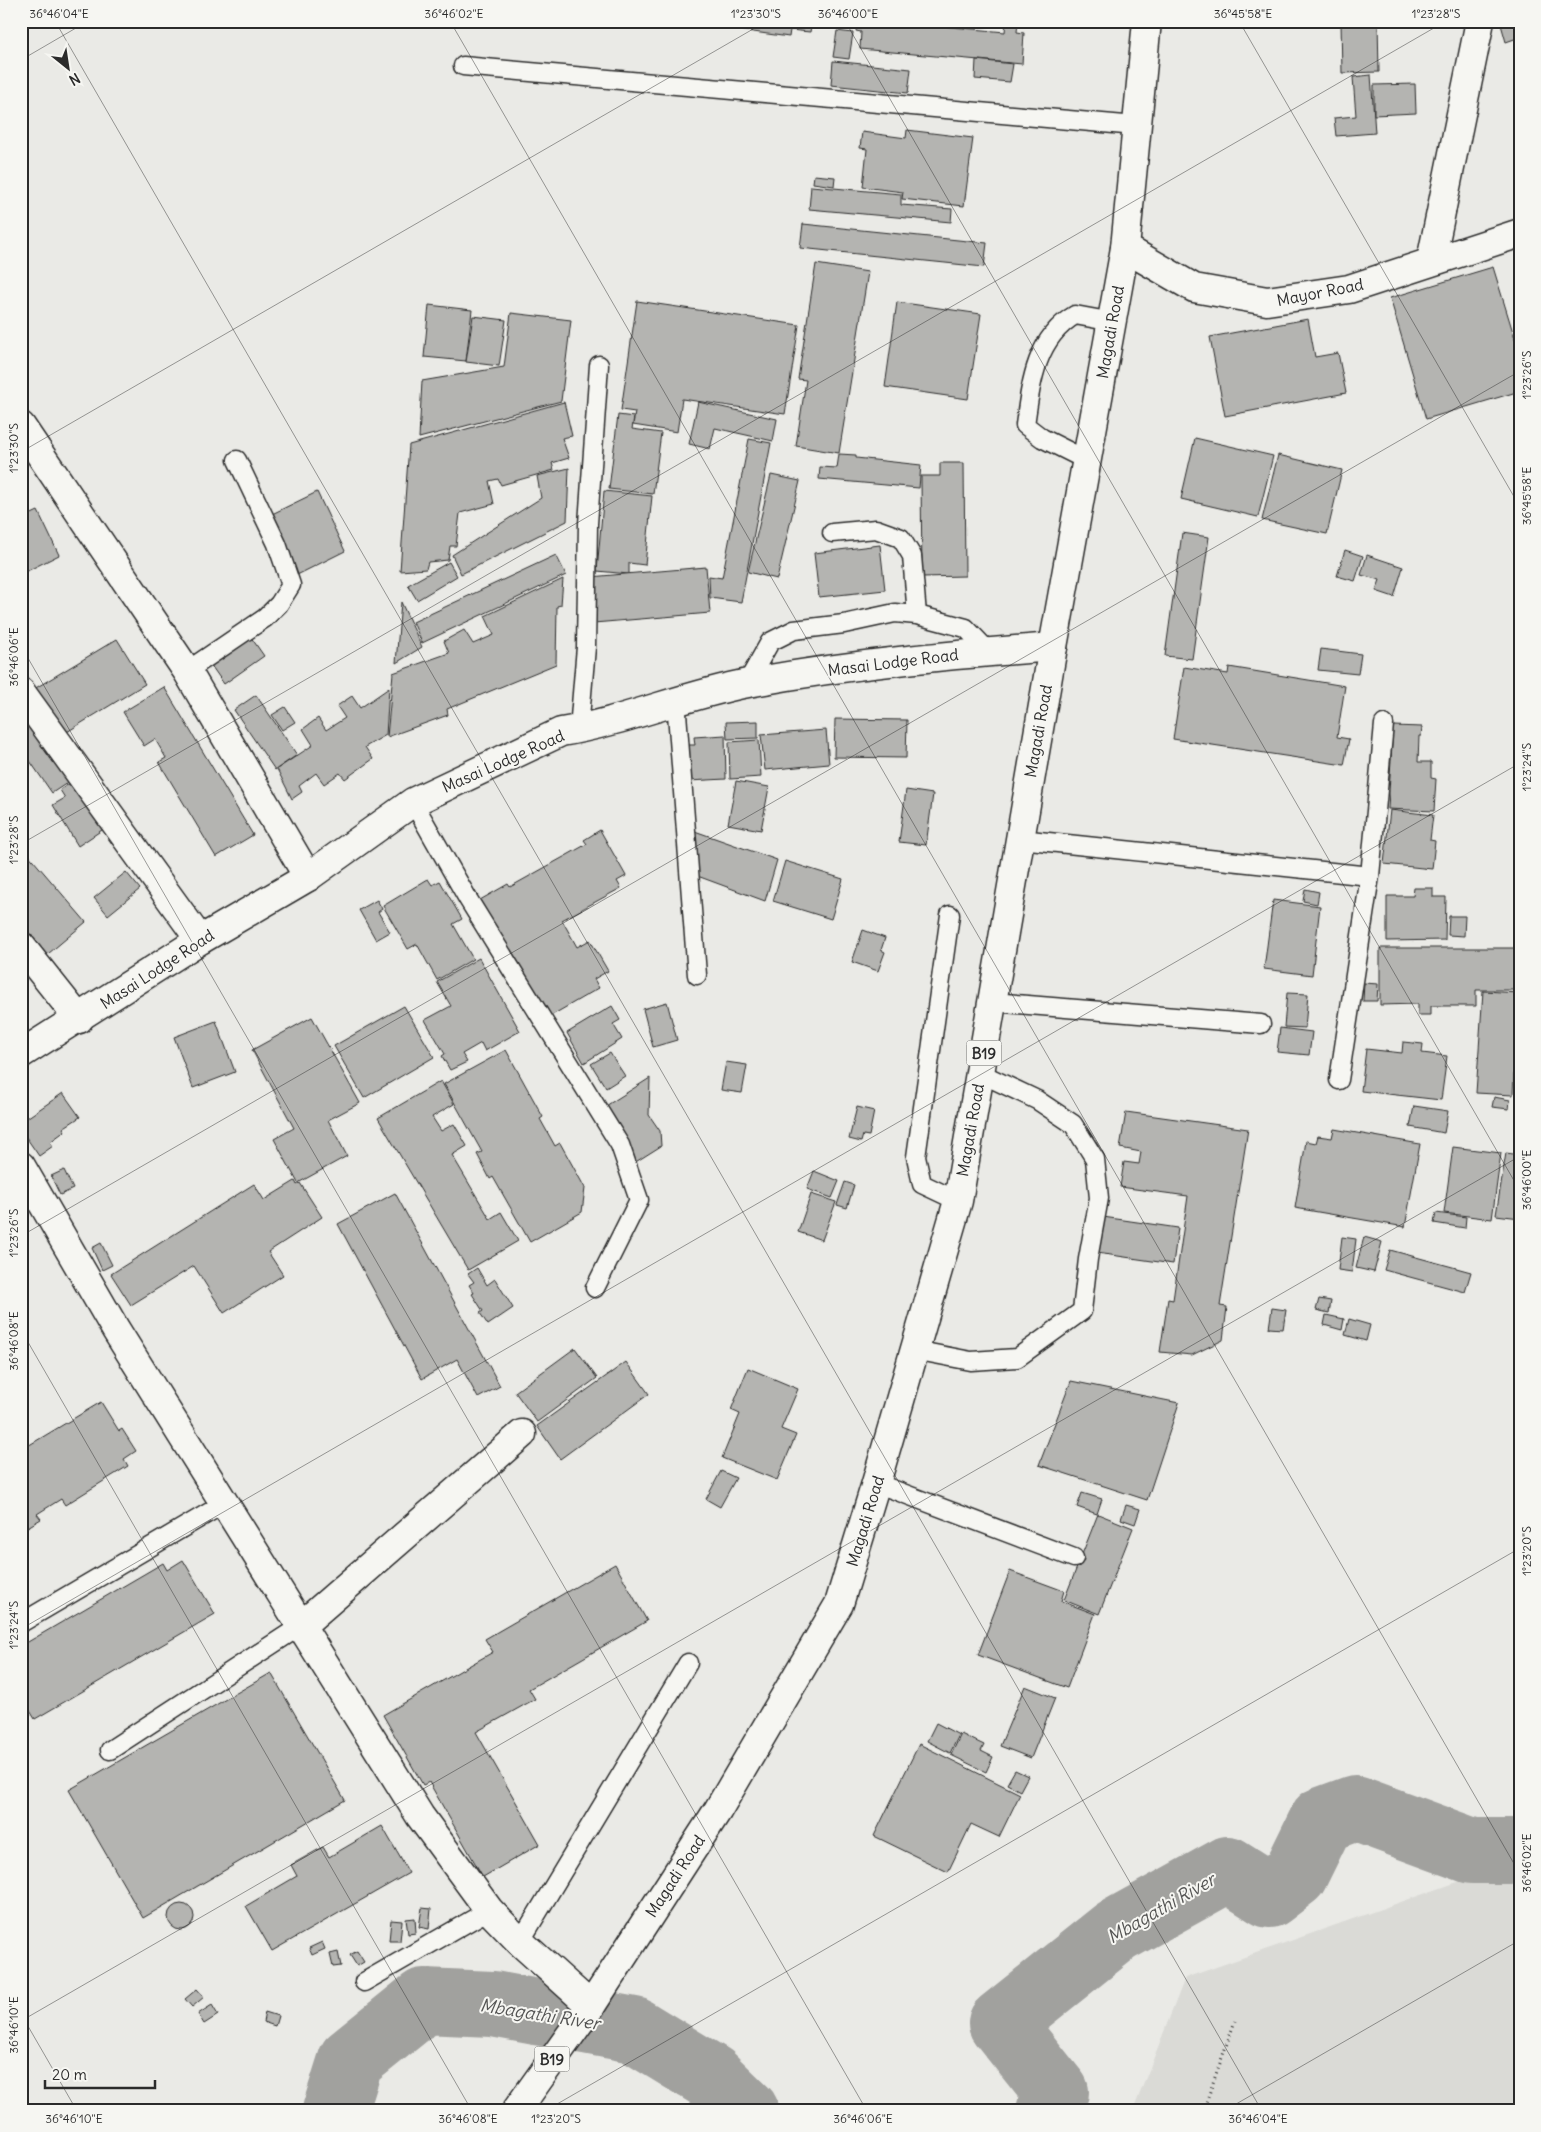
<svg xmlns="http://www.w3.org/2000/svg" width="1541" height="2132" font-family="Delius,sans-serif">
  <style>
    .built { fill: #dadad6 }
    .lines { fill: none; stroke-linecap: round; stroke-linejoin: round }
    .river { stroke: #a1a19e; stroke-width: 66 }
    .building { fill: #b4b4b1; stroke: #2b2b2b }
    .lane-casing { stroke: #2b2b2b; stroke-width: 21 }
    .street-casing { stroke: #2b2b2b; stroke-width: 31 }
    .secondary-casing { stroke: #2b2b2b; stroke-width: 31 }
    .highway-casing { stroke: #2b2b2b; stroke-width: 31 }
    .path { stroke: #2b2b2b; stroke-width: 3; stroke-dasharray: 1 4; stroke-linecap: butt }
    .lane { stroke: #f6f6f2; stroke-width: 18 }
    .street { stroke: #f6f6f2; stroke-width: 28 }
    .secondary { stroke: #f6f6f2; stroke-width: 28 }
    .highway { stroke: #f6f6f2; stroke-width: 28 }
    .ticks { fill: none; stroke: #2b2b2b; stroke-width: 1; stroke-opacity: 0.45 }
    .labels { text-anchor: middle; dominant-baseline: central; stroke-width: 4; stroke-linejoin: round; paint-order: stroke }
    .shield { fill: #f6f6f2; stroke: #686867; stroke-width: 1 }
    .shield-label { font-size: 15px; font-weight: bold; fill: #2b2b2b }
    .street-label { font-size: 16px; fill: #2b2b2b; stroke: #f6f6f2 }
    .water-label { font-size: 18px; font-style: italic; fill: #545453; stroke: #f6f6f2 }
    .neatline { fill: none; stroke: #2b2b2b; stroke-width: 2 }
    .ticks-label { font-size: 12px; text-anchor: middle; fill: #2b2b2b }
  </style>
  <rect width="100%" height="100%" fill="#eaeae6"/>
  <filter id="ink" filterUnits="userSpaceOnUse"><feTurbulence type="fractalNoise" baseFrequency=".02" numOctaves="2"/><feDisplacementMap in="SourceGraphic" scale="10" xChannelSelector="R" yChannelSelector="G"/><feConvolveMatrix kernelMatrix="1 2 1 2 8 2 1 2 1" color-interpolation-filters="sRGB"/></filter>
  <g filter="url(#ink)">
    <polygon class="built" points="1520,1860 1520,2111 1133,2111 1185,1978"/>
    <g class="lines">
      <g class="river">
        <polyline points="335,2111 351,2060 424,2001 493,2004 634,2030 711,2077 746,2111"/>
        <polyline points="1049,2111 1056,2092 1001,2023 1116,1931 1228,1869 1269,1895 1295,1875 1322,1820 1355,1808 1472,1851 1520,1851"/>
      </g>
    </g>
    <g class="building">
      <polygon points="726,21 812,21 810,32 790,30 789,37 725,28"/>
      <polygon points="857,21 887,21 1005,32 1006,21 1018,21 1017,32 1024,33 1022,64 860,49 861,32 856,31"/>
      <polygon points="1500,21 1520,21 1520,37 1506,42"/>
      <polygon points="1341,22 1378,22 1379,72 1342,73"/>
      <polygon points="837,31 853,33 849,59 833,57"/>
      <polygon points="976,60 1013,64 1010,82 975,79"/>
      <polygon points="833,61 911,69 908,93 831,85"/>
      <polygon points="1371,75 1375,133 1336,136 1334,118 1356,116 1353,77"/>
      <polygon points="1415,84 1416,113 1374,115 1374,85"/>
      <polygon points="907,130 973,138 964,206 902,199 903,192 863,187 867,149 860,148 862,132 906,138"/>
      <polygon points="814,175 835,177 834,186 813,183"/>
      <polygon points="811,186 901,194 901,205 952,209 951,222 809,209"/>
      <polygon points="803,224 987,243 984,267 800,248"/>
      <polygon points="816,264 868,272 839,453 796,446 806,380 798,379"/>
      <polygon points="1493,267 1520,355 1520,391 1426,419 1390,298"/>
      <polygon points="637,301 799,325 785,414 682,399 677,432 633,425 635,412 621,410"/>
      <polygon points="897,302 981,314 968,399 885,387"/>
      <polygon points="429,305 472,310 466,361 424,357"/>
      <polygon points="511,313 571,320 561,401 419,438 422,381 504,367"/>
      <polygon points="473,316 506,320 499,366 466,362"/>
      <polygon points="1308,319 1315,357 1338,353 1346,393 1225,416 1210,337"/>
      <polygon points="564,402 572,436 562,438 569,458 552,463 554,470 501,485 498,479 489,481 494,504 460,513 456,546 450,546 448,560 428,562 426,569 400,571 409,445"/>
      <polygon points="698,402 777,419 773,441 715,428 710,449 689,444"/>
      <polygon points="618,415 634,417 632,429 661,433 653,494 609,489"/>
      <polygon points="1195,438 1273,456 1258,517 1181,499"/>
      <polygon points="749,439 771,443 741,602 710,598 709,576 722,578"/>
      <polygon points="839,454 856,455 856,458 921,465 919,488 819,479 820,467 837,468"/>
      <polygon points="1278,455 1342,470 1327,534 1262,520"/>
      <polygon points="940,463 964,463 965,576 922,577 921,476 940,476"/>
      <polygon points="569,468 567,521 461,574 452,555 541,498 537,476"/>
      <polygon points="771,475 800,481 777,579 748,572"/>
      <polygon points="604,491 652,496 645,565 629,563 629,574 597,571"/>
      <polygon points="317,492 345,551 297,575 268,516"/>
      <polygon points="38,511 59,555 21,574 21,519"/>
      <polygon points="1182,533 1209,537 1192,659 1165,656"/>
      <polygon points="880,545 885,590 819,597 814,553"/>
      <polygon points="1345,550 1363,556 1355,581 1337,576"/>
      <polygon points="556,555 566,575 422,643 413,622"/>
      <polygon points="1367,555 1403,567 1394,597 1376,591 1380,580 1361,575"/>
      <polygon points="449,562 457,576 417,600 408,585"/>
      <polygon points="706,567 710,613 594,623 590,577"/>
      <polygon points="563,579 561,605 557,606 556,664 447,709 448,715 387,737 393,673 449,653 444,641 464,630 473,644 494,635 485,616"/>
      <polygon points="401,602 422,647 396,663"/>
      <polygon points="248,633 264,656 224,684 208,661"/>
      <polygon points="117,639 145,684 62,735 34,689"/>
      <polygon points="1321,649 1361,654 1358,674 1318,670"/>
      <polygon points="1184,667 1228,674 1229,667 1345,686 1337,737 1349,739 1344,765 1173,739"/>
      <polygon points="164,687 253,835 216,857 159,762 166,758 155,739 144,746 123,712"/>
      <polygon points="389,688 386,735 365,747 373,759 345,779 340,773 324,784 316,773 299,786 302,792 292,799 277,769 313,745 303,729 318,718 326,730 345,718 337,706 352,696 360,708"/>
      <polygon points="256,695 297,755 275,770 234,710"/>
      <polygon points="285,707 295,722 282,730 272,715"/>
      <polygon points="835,719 907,720 906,758 834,757"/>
      <polygon points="758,721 758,738 727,739 726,722"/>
      <polygon points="34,723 73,779 52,793 21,748 21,731"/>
      <polygon points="1393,726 1422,727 1421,736 1419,736 1418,762 1431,762 1431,778 1436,779 1434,811 1388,809"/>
      <polygon points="826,730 829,764 765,770 761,735"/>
      <polygon points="725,735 726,779 689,781 688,745 695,745 694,737"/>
      <polygon points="759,740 761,777 730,779 729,742"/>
      <polygon points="75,780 105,828 78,846 53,805 65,798 60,790"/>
      <polygon points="736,781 769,787 761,830 728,824"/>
      <polygon points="906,790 933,794 926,845 899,842"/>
      <polygon points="1390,810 1433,815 1430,840 1435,841 1432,869 1384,864"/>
      <polygon points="689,829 777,860 765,901 692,874"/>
      <polygon points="600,830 626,876 617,881 621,888 562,920 577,947 590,940 608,971 594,979 599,988 547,1018 480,900 508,884 510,887 587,844 584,840"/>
      <polygon points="21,846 86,922 42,959 21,934"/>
      <polygon points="785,861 843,879 831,919 773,901"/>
      <polygon points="126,872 140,889 108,915 94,898"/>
      <polygon points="428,879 432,885 440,881 462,919 453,924 473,959 437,980 417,944 408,949 383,906"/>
      <polygon points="1414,888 1433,888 1433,897 1446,897 1445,940 1387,941 1387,896 1413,896"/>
      <polygon points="1305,889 1319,892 1317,904 1303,901"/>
      <polygon points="377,900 382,909 378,912 390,932 376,940 359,910"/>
      <polygon points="1273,900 1320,906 1312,975 1264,969"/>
      <polygon points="1449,916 1465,916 1464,936 1448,935"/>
      <polygon points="863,930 885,938 881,950 885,952 878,971 852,962"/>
      <polygon points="1380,948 1520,948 1520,990 1476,990 1476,1006 1431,1006 1431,1015 1418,1015 1418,1004 1380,1005"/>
      <polygon points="479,958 520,1031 485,1051 481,1043 462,1054 467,1062 450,1070 442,1056 445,1054 425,1020 451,1006 437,982"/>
      <polygon points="1364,983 1378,984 1377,1001 1363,1001"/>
      <polygon points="1483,991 1520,993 1520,1075 1514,1074 1513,1095 1476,1093"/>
      <polygon points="1287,993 1308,994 1305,1028 1284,1027"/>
      <polygon points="667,1002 677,1040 653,1047 643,1009"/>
      <polygon points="404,1006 434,1057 364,1098 334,1046"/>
      <polygon points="612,1006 620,1020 613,1024 622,1039 584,1063 567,1033"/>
      <polygon points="312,1017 360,1103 328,1120 347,1156 298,1183 274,1139 294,1128 252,1050"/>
      <polygon points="216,1021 235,1072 193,1088 174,1037"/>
      <polygon points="1280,1028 1312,1032 1309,1055 1277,1052"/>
      <polygon points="1403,1042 1423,1044 1422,1053 1447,1056 1441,1100 1361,1091 1366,1049 1402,1053"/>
      <polygon points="506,1050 543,1117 540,1119 555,1146 560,1143 585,1188 582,1212 530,1242 493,1177 490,1179 477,1154 482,1152 444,1084"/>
      <polygon points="610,1053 625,1076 606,1088 591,1064"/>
      <polygon points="726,1062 747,1065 742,1093 721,1090"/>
      <polygon points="650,1078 649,1115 660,1131 661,1146 634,1163 601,1109"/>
      <polygon points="441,1081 454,1104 432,1117 441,1131 454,1124 467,1146 452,1155 490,1219 501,1212 518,1241 468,1270 378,1118"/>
      <polygon points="63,1093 80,1117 63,1128 65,1131 50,1142 53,1146 39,1156 21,1130 21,1122"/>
      <polygon points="1494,1097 1510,1100 1509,1109 1492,1107"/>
      <polygon points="1414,1106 1448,1111 1444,1133 1410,1127"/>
      <polygon points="857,1107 874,1111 869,1136 863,1135 861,1142 849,1139"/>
      <polygon points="1126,1112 1248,1129 1220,1306 1227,1307 1223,1340 1192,1355 1160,1352 1168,1299 1173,1300 1188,1196 1120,1187 1124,1162 1139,1164 1141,1152 1120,1148"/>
      <polygon points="1334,1129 1420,1144 1405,1227 1295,1208 1306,1141 1316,1143 1318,1136 1332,1138"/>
      <polygon points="1453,1147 1501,1153 1492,1219 1444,1213"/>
      <polygon points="1506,1153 1520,1155 1520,1218 1496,1215"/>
      <polygon points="64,1170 73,1189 60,1195 51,1176"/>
      <polygon points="814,1171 839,1181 832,1198 807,1189"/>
      <polygon points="295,1181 297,1185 300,1183 322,1217 268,1252 283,1275 224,1313 194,1266 131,1305 111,1274 254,1184 264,1200"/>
      <polygon points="845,1182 854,1185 847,1208 837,1205"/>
      <polygon points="395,1193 500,1386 478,1398 457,1359 422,1379 338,1224"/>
      <polygon points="811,1194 836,1202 822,1240 798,1232"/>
      <polygon points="1436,1213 1466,1217 1465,1228 1434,1223"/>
      <polygon points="1103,1217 1178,1228 1173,1264 1097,1253"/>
      <polygon points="1342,1237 1356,1239 1352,1272 1338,1270"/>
      <polygon points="1364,1237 1382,1242 1374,1272 1356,1268"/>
      <polygon points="101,1243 112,1265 102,1270 92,1248"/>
      <polygon points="1390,1250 1471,1272 1465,1292 1384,1270"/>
      <polygon points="477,1268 487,1285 495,1279 513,1308 488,1325 480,1313 483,1311 472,1294 474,1293 469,1285 474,1282 468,1274"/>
      <polygon points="1319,1299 1331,1301 1329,1313 1316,1310"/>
      <polygon points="1272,1308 1286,1310 1283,1329 1269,1328"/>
      <polygon points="1326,1315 1344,1319 1342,1330 1324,1325"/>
      <polygon points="1349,1319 1370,1325 1366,1341 1345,1335"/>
      <polygon points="575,1348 597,1378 537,1422 515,1392"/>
      <polygon points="626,1362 649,1394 560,1459 537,1426"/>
      <polygon points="748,1368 798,1389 781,1429 796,1435 777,1480 722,1458 740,1414 731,1410"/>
      <polygon points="1071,1381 1179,1403 1147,1500 1039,1465"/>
      <polygon points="101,1402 119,1431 122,1429 136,1451 124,1459 128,1466 65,1505 61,1499 37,1514 41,1519 21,1531 21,1450"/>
      <polygon points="721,1471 736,1478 720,1507 706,1499"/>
      <polygon points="1082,1493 1102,1499 1097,1514 1077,1507"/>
      <polygon points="1126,1505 1140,1509 1135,1524 1121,1519"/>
      <polygon points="1098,1514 1133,1528 1099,1614 1064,1600"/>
      <polygon points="183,1560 215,1614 35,1719 21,1696 21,1646 163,1563 167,1570"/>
      <polygon points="615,1564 647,1621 529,1689 535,1699 476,1732 540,1844 483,1877 429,1782 423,1785 383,1715 493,1652 485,1639"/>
      <polygon points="1010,1571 1064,1591 1061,1601 1095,1614 1067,1688 978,1655"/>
      <polygon points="271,1673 345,1800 143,1918 69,1790"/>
      <polygon points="1025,1686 1055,1698 1031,1758 1000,1746"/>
      <polygon points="936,1723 959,1735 950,1753 927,1741"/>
      <polygon points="961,1734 984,1745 981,1751 993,1757 986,1772 951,1755"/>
      <polygon points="919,1744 1020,1794 999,1837 971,1824 948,1872 874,1836"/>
      <polygon points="1015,1770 1028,1776 1020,1791 1007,1784"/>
      <polygon points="382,1826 409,1873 272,1951 246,1906 297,1876 291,1865 323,1847 329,1857"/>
      <circle cx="181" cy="1917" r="13"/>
      <polygon points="422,1908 431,1909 429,1929 419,1927"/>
      <polygon points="415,1918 416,1933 408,1934 406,1919"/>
      <polygon points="391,1920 402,1921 400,1941 389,1941"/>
      <polygon points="322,1942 325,1949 312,1955 309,1948"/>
      <polygon points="357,1951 364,1962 357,1966 350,1955"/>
      <polygon points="338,1952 341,1966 333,1967 330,1954"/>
      <polygon points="197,1989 204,1997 192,2007 185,1999"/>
      <polygon points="212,2005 218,2015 204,2024 198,2014"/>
      <polygon points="265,2012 278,2016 275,2026 263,2022"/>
    </g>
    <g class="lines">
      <g class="lane-casing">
        <g id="lane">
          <polyline points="463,66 1136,126"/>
          <path d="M 1086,460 L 1042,438 L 1025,425 C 1031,382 1036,338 1075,315 L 1113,322"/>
          <polyline points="832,533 876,529 901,538 912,556 917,615"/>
          <polyline points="187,671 265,618 279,604 291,585 277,544 237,460"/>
          <polyline points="747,683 770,642 794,630 844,624 895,613 917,615 966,628 989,652"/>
          <polyline points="676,700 697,975"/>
          <polyline points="579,729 586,647 588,524 599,365"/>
          <polyline points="413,802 468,899 620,1145 639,1200 595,1288"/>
          <polyline points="1020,839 1370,876"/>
          <polyline points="950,915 916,1157 922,1184 958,1201"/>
          <polyline points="992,1002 1261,1024"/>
          <polyline points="1339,1080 1370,876 1384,724"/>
          <polyline points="914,1350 971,1361 1017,1358 1082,1311 1088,1259 1099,1198 1095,1159 1073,1124 1037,1100 980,1073"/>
          <polyline points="876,1483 1074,1558"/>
          <polyline points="21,1623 225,1503"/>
          <polyline points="110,1750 302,1625"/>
          <polyline points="520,1942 688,1663"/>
          <polyline points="364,1982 489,1910"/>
        </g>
      </g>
      <g class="street-casing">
        <g id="street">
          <polyline points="1125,248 1194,288 1267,301 1349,289 1520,233"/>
          <polyline points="1431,261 1480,21"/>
          <polyline points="21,426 187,671 308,877"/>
          <polyline points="21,692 200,940"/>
          <polyline points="21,946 79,1019"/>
          <polyline points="21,1166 116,1330 420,1816 489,1910 520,1942 591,2006"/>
          <polyline points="302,1625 522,1434"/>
        </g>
      </g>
      <g class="secondary-casing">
        <path id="secondary" d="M 21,1054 L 200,940 L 308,877 L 413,802 L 561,732 C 623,722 685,695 748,683 C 849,664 950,655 1053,647"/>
      </g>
      <g class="highway-casing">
        <polyline id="highway" points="516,2111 591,2006 718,1810 839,1604 876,1483 958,1201 1053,647 1125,248 1147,21"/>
      </g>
      <polyline class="path" points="1203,2111 1235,2021"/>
      <use href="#lane" class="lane"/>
      <use href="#street" class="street"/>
      <use href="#secondary" class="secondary"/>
      <use href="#highway" class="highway"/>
    </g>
  </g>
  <path class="ticks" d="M 55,21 L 1262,2111M 450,21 L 1520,1874M 845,21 L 1520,1191M 1239,21 L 1520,507M 21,60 L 88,21M 21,452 L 767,21M 21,646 L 867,2111M 21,844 L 1446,21M 21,1236 L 1520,371M 21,1330 L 472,2111M 21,1629 L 1520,763M 21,2014 L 77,2111M 21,2021 L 1520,1156M 545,2111 L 1520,1548M 1224,2111 L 1520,1940"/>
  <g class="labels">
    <g class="shield">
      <rect x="966.5" y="1040.5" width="35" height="25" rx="4"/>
      <rect x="534.5" y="2046.5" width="35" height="25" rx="4"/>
    </g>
    <g class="shield-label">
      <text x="984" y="1053">B19</text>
      <text x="552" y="2059">B19</text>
    </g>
    <g class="street-label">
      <text transform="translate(1320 292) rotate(-11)">Mayor Road</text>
      <text transform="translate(1110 332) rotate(-80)">Magadi Road</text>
      <text transform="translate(893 662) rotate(-7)">Masai Lodge Road</text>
      <text transform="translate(1038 731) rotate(-80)">Magadi Road</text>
      <text transform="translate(503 761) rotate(-24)">Masai Lodge Road</text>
      <text transform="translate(157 969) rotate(-33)">Masai Lodge Road</text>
      <text transform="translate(970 1130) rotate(-80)">Magadi Road</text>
      <text transform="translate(865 1521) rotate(-73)">Magadi Road</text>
      <text transform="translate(675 1876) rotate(-57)">Magadi Road</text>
    </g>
    <g class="water-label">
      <text transform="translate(1161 1908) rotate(-30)">Mbagathi River</text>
      <text transform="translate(540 2014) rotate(9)">Mbagathi River</text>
    </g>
  </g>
  <rect width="1541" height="2132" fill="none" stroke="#f6f6f2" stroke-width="55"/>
  <g transform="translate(68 68) rotate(150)" stroke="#f6f6f2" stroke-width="4" paint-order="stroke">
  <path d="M0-4L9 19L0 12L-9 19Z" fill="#2b2b2b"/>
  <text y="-8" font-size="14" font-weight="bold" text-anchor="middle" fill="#2b2b2b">N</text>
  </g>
  <path d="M45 2080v8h110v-8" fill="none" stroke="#2b2b2b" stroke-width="2.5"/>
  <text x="52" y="2080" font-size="15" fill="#2b2b2b" stroke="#f6f6f2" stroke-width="4" paint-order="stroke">20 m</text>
  <rect x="28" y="28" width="1486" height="2076" class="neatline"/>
  <g class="ticks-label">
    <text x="59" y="18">36°46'04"E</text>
    <text x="454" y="18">36°46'02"E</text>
    <text x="756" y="18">1°23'30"S</text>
    <text x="848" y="18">36°46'00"E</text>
    <text x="1243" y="18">36°45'58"E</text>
    <text x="1436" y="18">1°23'28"S</text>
    <text transform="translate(1527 375) rotate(-90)" y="4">1°23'26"S</text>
    <text transform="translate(14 448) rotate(-90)" y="4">1°23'30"S</text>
    <text transform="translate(1527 496) rotate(-90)" y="4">36°45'58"E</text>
    <text transform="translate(14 657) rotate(-90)" y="4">36°46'06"E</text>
    <text transform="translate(1527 767) rotate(-90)" y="4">1°23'24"S</text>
    <text transform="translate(14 840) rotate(-90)" y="4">1°23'28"S</text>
    <text transform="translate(1527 1180) rotate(-90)" y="4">36°46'00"E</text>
    <text transform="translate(14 1233) rotate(-90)" y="4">1°23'26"S</text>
    <text transform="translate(14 1341) rotate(-90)" y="4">36°46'08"E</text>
    <text transform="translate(1527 1551) rotate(-90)" y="4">1°23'20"S</text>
    <text transform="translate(14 1625) rotate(-90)" y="4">1°23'24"S</text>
    <text transform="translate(1527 1863) rotate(-90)" y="4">36°46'02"E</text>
    <text transform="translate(14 2025) rotate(-90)" y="4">36°46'10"E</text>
    <text x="74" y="2123">36°46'10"E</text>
    <text x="468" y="2123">36°46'08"E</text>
    <text x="556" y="2123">1°23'20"S</text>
    <text x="863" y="2123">36°46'06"E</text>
    <text x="1258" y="2123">36°46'04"E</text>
  </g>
</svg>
